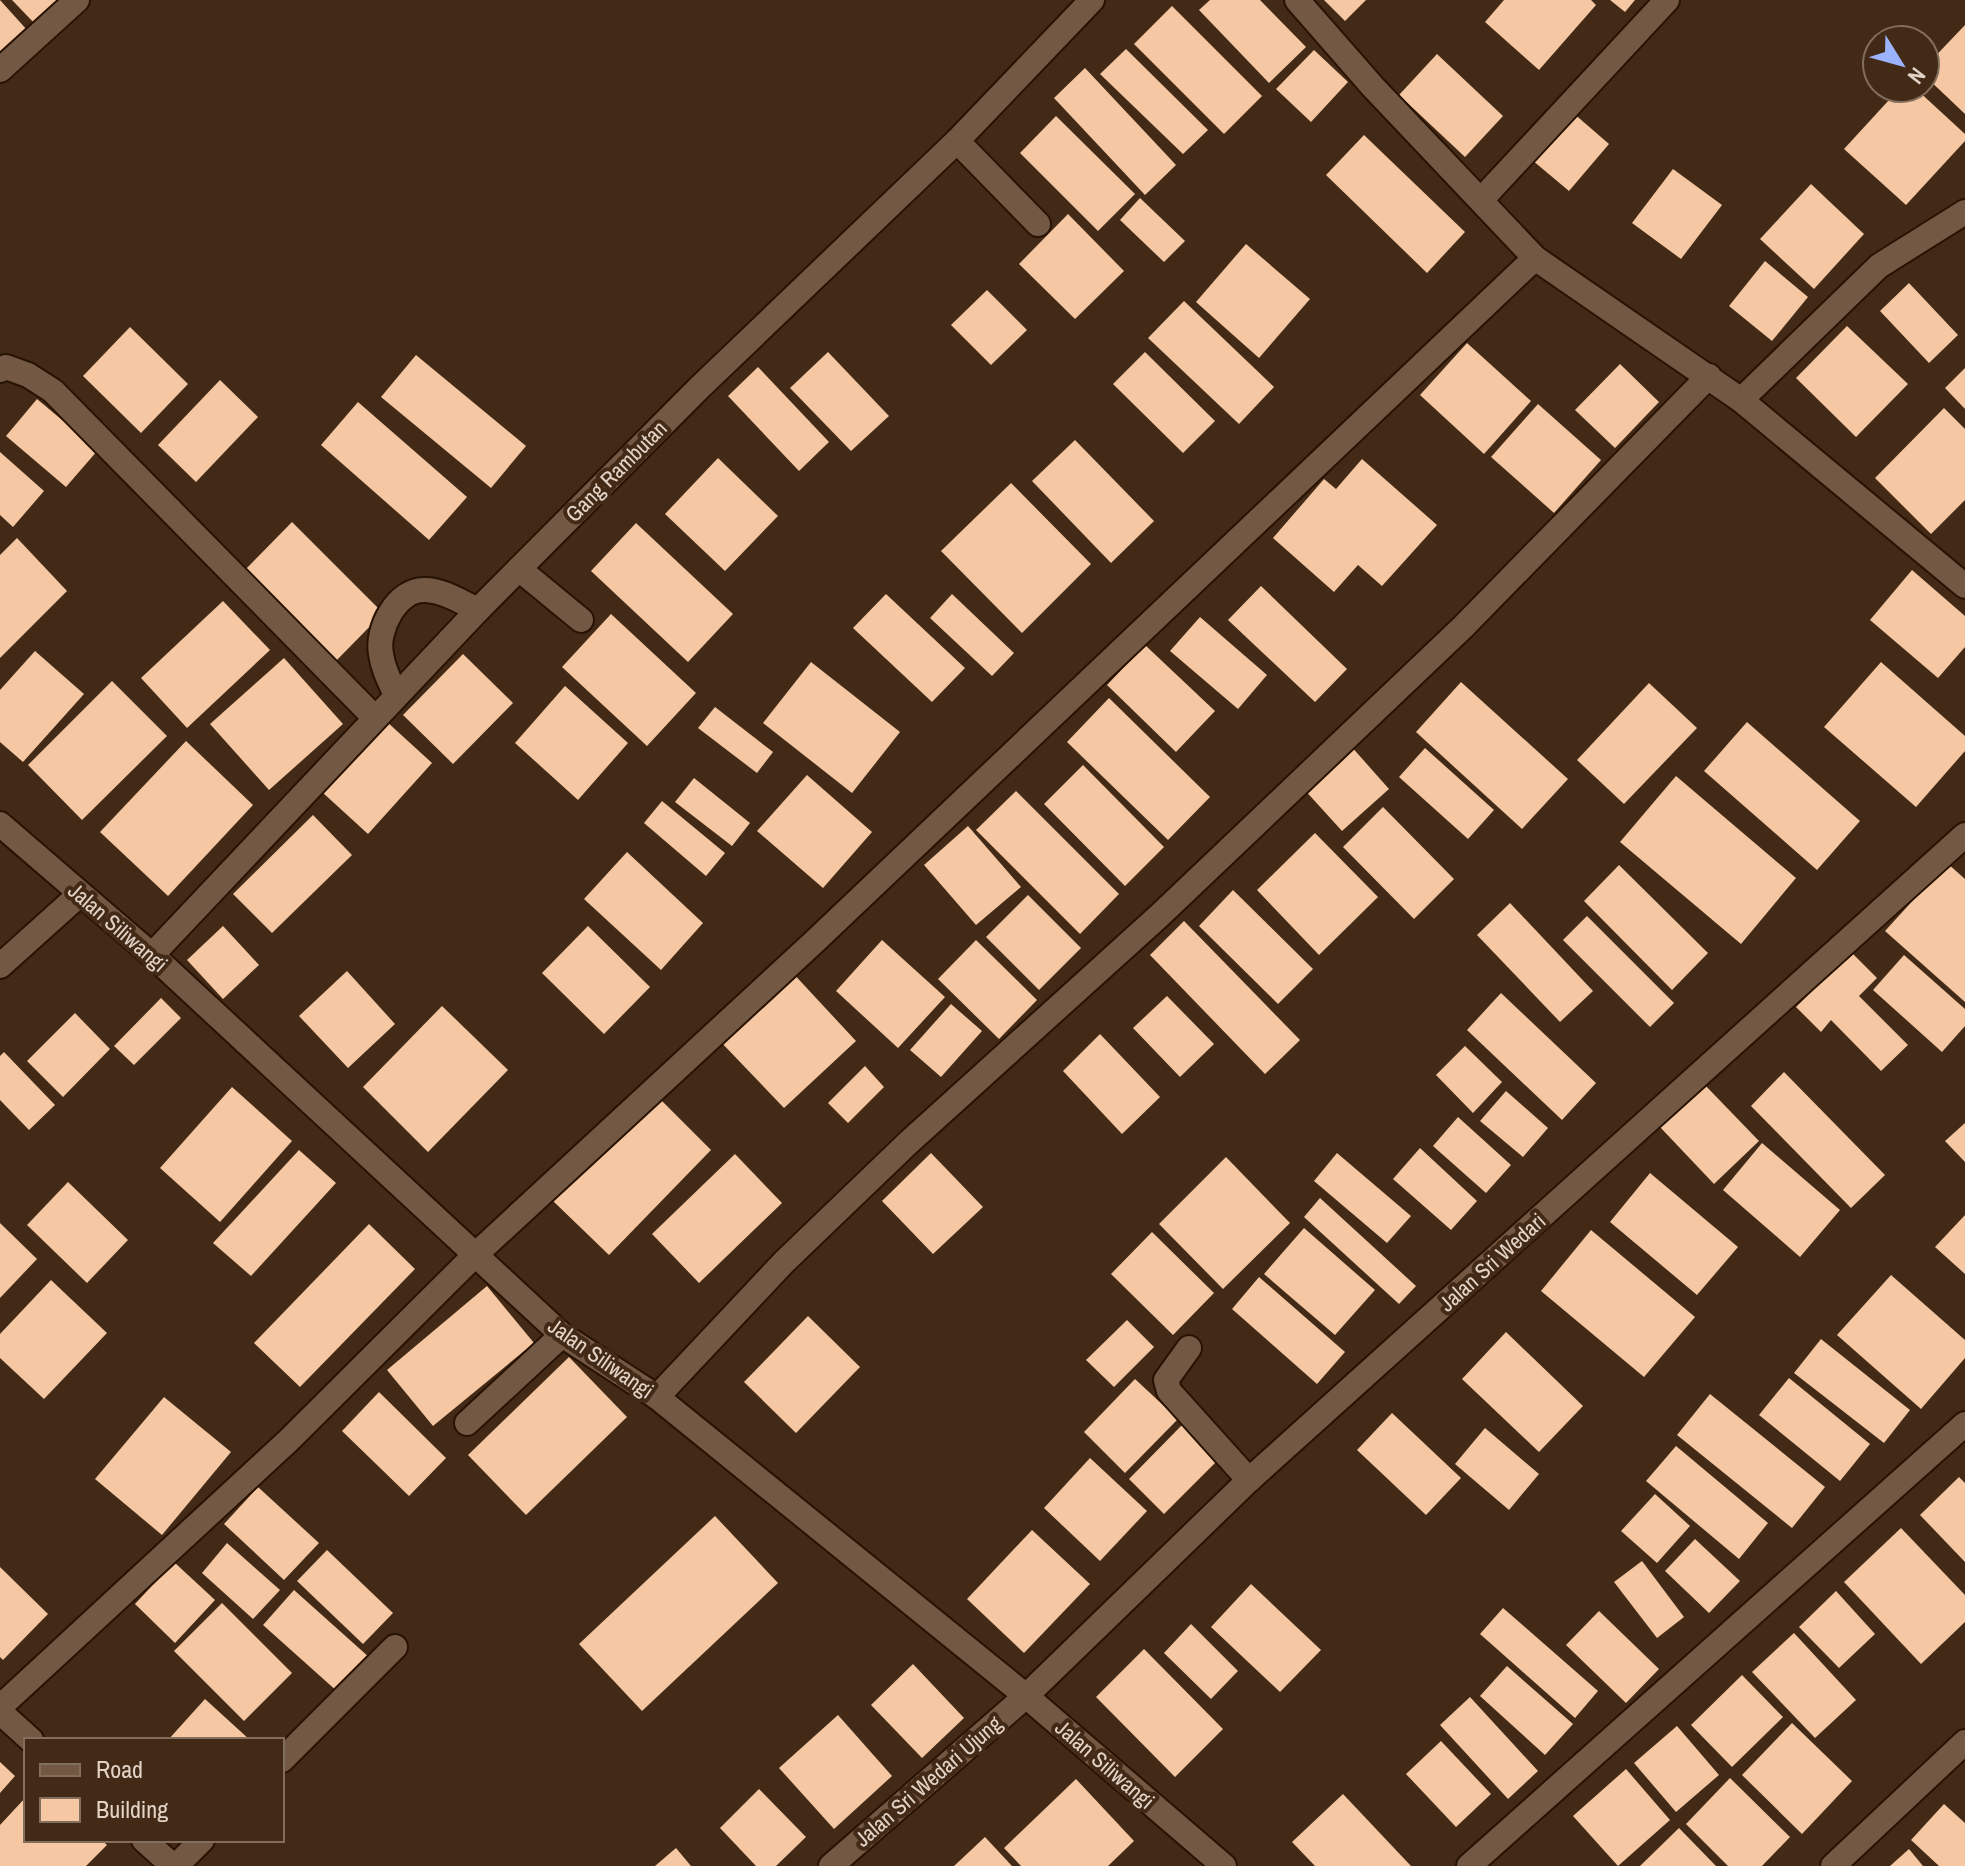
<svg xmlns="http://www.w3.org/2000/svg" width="1965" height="1866" font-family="'Archivo Narrow',sans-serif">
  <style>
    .building { fill: #f5c7a2 }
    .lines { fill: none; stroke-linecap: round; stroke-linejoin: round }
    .minor-casing { stroke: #281201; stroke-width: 28 }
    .minor { stroke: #735944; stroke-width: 24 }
    .labels { text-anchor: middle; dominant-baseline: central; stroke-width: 8; stroke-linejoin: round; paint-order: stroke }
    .street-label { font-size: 22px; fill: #e3d3c7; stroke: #422a17 }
  </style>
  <rect width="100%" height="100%" fill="#422a17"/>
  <g class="building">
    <polygon points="0,0 27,30 0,55"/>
    <polygon points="12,0 64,0 37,26"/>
    <polygon points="1210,0 1260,0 1306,47 1269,83 1199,10"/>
    <polygon points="1324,0 1366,0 1345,21"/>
    <polygon points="1504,0 1591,0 1596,5 1539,70 1485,22"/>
    <polygon points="1610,0 1635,0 1625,12"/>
    <polygon points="1172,6 1262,96 1224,134 1134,44"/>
    <polygon points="1965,25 1965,114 1925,76 1925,67"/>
    <polygon points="1126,49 1208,130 1183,154 1100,74"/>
    <polygon points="1314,50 1348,82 1311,122 1276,89"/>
    <polygon points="1437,54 1503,116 1465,157 1399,95"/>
    <polygon points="1085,68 1176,165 1145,195 1054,98"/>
    <polygon points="1900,88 1915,88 1965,134 1965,141 1906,205 1844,149"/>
    <polygon points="1572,112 1609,144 1569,191 1532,160"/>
    <polygon points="1056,116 1135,194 1098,231 1020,153"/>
    <polygon points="1364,135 1465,232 1427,273 1326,175"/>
    <polygon points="1673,169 1722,205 1681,259 1632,223"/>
    <polygon points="1811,184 1864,234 1814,289 1760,239"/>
    <polygon points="1140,198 1185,241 1164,262 1120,220"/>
    <polygon points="1068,214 1124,271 1075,319 1019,264"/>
    <polygon points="1246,244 1310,299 1259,358 1196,302"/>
    <polygon points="1765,261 1808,297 1772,341 1729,306"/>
    <polygon points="1909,283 1958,335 1929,363 1880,311"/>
    <polygon points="987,290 1027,330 991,365 951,325"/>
    <polygon points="1184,301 1274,387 1239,424 1148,338"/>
    <polygon points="1847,326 1908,384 1856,437 1796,378"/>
    <polygon points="130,327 188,384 141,433 83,376"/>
    <polygon points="1467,343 1531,401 1484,454 1420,395"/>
    <polygon points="828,352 889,416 851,451 790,388"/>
    <polygon points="1145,352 1215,421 1183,453 1113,384"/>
    <polygon points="416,355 526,446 491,488 381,397"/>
    <polygon points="1620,364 1659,402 1615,448 1575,410"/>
    <polygon points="758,367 829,442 799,471 728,396"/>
    <polygon points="1965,368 1965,409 1945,388"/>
    <polygon points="220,380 258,417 196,482 158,445"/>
    <polygon points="37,399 98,450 66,487 6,436"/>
    <polygon points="358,402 467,497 429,540 321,445"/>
    <polygon points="1538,404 1601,460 1554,513 1491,457"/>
    <polygon points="1944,408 1965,429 1965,500 1931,534 1875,478"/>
    <polygon points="1075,440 1154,521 1111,563 1032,481"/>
    <polygon points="0,452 44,491 13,527 0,515"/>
    <polygon points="718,458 778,516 725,571 665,514"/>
    <polygon points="1362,459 1437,525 1382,586 1358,565 1334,592 1273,538 1324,479 1336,489"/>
    <polygon points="1011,483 1091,564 1022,633 941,551"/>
    <polygon points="292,522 383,613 334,663 243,572"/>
    <polygon points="636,523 733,614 688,662 591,571"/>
    <polygon points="17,538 67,591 0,658 0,555"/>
    <polygon points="1912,570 1965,616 1965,647 1938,678 1870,620"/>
    <polygon points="1261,586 1347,669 1315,702 1228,620"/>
    <polygon points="886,594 965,668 932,702 853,628"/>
    <polygon points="952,594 1014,653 992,676 930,618"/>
    <polygon points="223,601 270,650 187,728 141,678"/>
    <polygon points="611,614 696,693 647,746 562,667"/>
    <polygon points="1200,617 1267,675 1238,709 1170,651"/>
    <polygon points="1145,645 1215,711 1176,752 1107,685"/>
    <polygon points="35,651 84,694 23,762 0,742 0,690"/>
    <polygon points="463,654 513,703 453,764 403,715"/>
    <polygon points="284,658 343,724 269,790 210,724"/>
    <polygon points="811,662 900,732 852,793 763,723"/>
    <polygon points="1881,662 1965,736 1965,751 1916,807 1824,727"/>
    <polygon points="112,681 167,736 82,820 28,765"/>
    <polygon points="1461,682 1568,779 1522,829 1416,732"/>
    <polygon points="1649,683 1697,728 1624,804 1577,760"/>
    <polygon points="565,686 628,743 578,800 515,743"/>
    <polygon points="1109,698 1210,797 1168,840 1067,742"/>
    <polygon points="715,707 773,752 757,773 698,728"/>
    <polygon points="386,721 432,763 368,834 322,792"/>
    <polygon points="1747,722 1860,821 1817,870 1704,771"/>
    <polygon points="186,741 253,805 168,896 100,832"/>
    <polygon points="1350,745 1389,789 1342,831 1302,787"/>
    <polygon points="1425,748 1494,810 1468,839 1399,777"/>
    <polygon points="1083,765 1164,847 1125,886 1044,804"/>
    <polygon points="807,775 872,832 823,888 757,831"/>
    <polygon points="1676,776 1796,878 1741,944 1620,842"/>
    <polygon points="694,778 750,823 732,846 675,802"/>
    <polygon points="1016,791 1119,894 1080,934 976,830"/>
    <polygon points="662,801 725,853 706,876 644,823"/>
    <polygon points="1383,807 1454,879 1414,919 1343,847"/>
    <polygon points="313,815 352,855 272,933 233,894"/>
    <polygon points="968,826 1021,887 976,925 924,865"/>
    <polygon points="1315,833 1378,897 1319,955 1257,890"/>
    <polygon points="627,852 703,923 661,970 584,899"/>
    <polygon points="1947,863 1965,879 1965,1002 1885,931"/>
    <polygon points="1619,865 1708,953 1672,990 1584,901"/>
    <polygon points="1233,890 1313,969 1278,1004 1199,926"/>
    <polygon points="1028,895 1081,948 1039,990 986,937"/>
    <polygon points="1510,903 1593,991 1560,1022 1477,935"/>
    <polygon points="1587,916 1674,1003 1650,1027 1563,940"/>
    <polygon points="1184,921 1300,1040 1265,1074 1150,955"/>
    <polygon points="223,926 259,965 223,999 187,960"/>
    <polygon points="588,926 650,987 604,1034 542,973"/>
    <polygon points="882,940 945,997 898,1048 836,991"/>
    <polygon points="976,940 1037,1000 999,1039 938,979"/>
    <polygon points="1851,952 1877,978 1859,996 1908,1045 1881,1071 1831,1020 1821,1032 1796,1007"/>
    <polygon points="1904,955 1965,1009 1965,1026 1942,1052 1873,990"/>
    <polygon points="790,970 856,1041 784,1108 717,1038"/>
    <polygon points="347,971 395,1024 348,1068 299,1016"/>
    <polygon points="1501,993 1596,1083 1562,1120 1467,1030"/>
    <polygon points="1167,996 1214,1044 1180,1077 1133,1028"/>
    <polygon points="161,998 181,1018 134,1065 114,1046"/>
    <polygon points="951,1004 982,1031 941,1077 910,1050"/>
    <polygon points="442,1006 508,1070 428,1152 363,1087"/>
    <polygon points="75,1013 110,1049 63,1097 27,1061"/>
    <polygon points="1100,1034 1160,1097 1122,1134 1063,1071"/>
    <polygon points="1465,1046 1502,1082 1473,1113 1436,1075"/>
    <polygon points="4,1052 55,1105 29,1130 0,1100 0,1056"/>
    <polygon points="865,1066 884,1087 848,1123 828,1103"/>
    <polygon points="1784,1072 1885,1175 1851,1208 1751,1106"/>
    <polygon points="1703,1083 1759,1141 1714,1184 1659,1126"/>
    <polygon points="232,1087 292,1141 220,1222 160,1168"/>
    <polygon points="1506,1091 1548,1128 1523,1157 1480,1121"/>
    <polygon points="655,1094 711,1150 609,1255 552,1200"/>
    <polygon points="1458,1117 1511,1165 1486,1193 1433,1146"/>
    <polygon points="1965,1123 1965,1162 1945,1141"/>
    <polygon points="1762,1143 1840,1210 1800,1257 1723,1190"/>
    <polygon points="1420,1148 1477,1201 1451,1230 1393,1179"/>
    <polygon points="299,1150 336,1183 251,1276 213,1243"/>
    <polygon points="931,1153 983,1207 933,1254 882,1201"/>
    <polygon points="1337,1153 1411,1216 1387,1243 1314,1181"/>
    <polygon points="735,1154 782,1203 699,1283 652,1234"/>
    <polygon points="1226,1157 1290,1223 1223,1289 1159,1224"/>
    <polygon points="1650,1173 1738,1247 1697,1295 1610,1222"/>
    <polygon points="68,1182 128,1240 87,1283 27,1225"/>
    <polygon points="1320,1198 1416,1286 1399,1304 1304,1217"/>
    <polygon points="1965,1215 1965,1274 1935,1247"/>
    <polygon points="0,1223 37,1259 0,1298"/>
    <polygon points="369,1224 415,1269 300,1387 254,1343"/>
    <polygon points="1304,1228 1375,1290 1335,1335 1264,1274"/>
    <polygon points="1591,1230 1695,1317 1644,1377 1541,1291"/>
    <polygon points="1152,1232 1214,1293 1173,1335 1111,1274"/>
    <polygon points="1891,1275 1965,1340 1965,1358 1921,1409 1837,1335"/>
    <polygon points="1259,1277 1345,1352 1317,1384 1232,1309"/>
    <polygon points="51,1280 107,1333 44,1399 0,1358 0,1334"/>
    <polygon points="487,1286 534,1343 433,1426 387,1370"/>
    <polygon points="808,1316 860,1367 796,1433 744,1382"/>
    <polygon points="1127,1320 1154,1347 1114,1387 1086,1360"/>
    <polygon points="1506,1332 1583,1406 1539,1452 1462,1379"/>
    <polygon points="1821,1339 1910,1410 1884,1443 1794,1373"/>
    <polygon points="569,1357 627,1417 526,1515 468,1455"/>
    <polygon points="1789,1378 1870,1444 1840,1481 1759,1415"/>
    <polygon points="1135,1379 1178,1419 1125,1473 1084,1432"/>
    <polygon points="379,1392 446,1458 409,1496 342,1431"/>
    <polygon points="1710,1394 1825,1487 1792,1528 1677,1435"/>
    <polygon points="164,1397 231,1452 162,1535 95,1479"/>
    <polygon points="1392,1413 1461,1478 1426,1515 1357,1450"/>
    <polygon points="1183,1424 1219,1459 1164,1514 1129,1479"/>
    <polygon points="1485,1428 1539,1474 1509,1510 1455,1464"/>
    <polygon points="1676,1446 1768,1523 1739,1559 1646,1481"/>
    <polygon points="1090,1458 1147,1511 1100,1561 1044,1508"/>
    <polygon points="1959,1477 1965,1483 1965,1562 1920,1515"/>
    <polygon points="258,1487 319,1543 284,1580 224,1524"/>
    <polygon points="1655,1494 1690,1526 1657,1563 1621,1531"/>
    <polygon points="715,1516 778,1583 642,1711 579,1644"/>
    <polygon points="1901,1528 1965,1595 1965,1622 1921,1664 1844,1582"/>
    <polygon points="1032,1530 1090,1584 1024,1653 967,1599"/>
    <polygon points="1695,1539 1740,1581 1709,1613 1665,1571"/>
    <polygon points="227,1543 280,1590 253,1619 202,1573"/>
    <polygon points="327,1550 393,1613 363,1644 297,1581"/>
    <polygon points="1642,1561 1684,1617 1657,1638 1614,1582"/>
    <polygon points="174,1562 215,1600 175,1643 135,1604"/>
    <polygon points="0,1567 48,1614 3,1660 0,1657"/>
    <polygon points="1251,1584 1321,1650 1280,1692 1211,1627"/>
    <polygon points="294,1590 370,1658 339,1693 263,1625"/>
    <polygon points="1836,1591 1875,1634 1839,1668 1799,1627"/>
    <polygon points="222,1603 292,1673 244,1721 174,1651"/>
    <polygon points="1503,1608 1598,1691 1575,1718 1480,1634"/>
    <polygon points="1599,1611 1659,1669 1626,1703 1566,1645"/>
    <polygon points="1191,1624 1238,1671 1211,1699 1164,1653"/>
    <polygon points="1794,1633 1856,1700 1815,1738 1752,1672"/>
    <polygon points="1144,1649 1223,1729 1175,1777 1096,1697"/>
    <polygon points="913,1664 964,1718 922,1758 871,1705"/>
    <polygon points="1507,1666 1573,1724 1545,1755 1480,1696"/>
    <polygon points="1742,1675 1783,1717 1732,1767 1691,1725"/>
    <polygon points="1470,1697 1538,1771 1508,1799 1440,1725"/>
    <polygon points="205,1699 250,1740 168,1740"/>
    <polygon points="838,1715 892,1776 834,1829 779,1768"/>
    <polygon points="1792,1723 1852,1781 1802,1834 1742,1775"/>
    <polygon points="1677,1726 1719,1775 1676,1812 1634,1763"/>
    <polygon points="1441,1741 1491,1794 1456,1827 1406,1774"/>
    <polygon points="0,1762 15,1776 0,1793"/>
    <polygon points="1626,1769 1670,1820 1618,1866 1573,1816"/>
    <polygon points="1730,1778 1790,1837 1762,1866 1728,1866 1686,1824"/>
    <polygon points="1076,1779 1134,1841 1108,1866 1021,1866 1004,1848"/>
    <polygon points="759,1789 806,1837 776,1866 756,1866 720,1828"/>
    <polygon points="1343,1794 1411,1866 1315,1866 1292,1842"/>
    <polygon points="26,1797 26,1840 102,1840 107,1845 86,1866 0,1866 0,1825"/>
    <polygon points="1944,1804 1965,1823 1965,1866 1939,1866 1911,1840"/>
    <polygon points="1679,1828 1716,1866 1640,1866"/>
    <polygon points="985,1837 1012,1866 954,1866"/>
    <polygon points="676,1848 691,1866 655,1866"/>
    <polygon points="1909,1849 1923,1866 1890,1866"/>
  </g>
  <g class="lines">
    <g class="minor-casing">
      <g id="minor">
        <polyline points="1297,0 1373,87 1535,258 1741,400 1965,586"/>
        <polyline points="0,70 77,0"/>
        <polyline points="957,141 1038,224"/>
        <polyline points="1481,200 1667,0"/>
        <polyline points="0,370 6,367 28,375 53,391 374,717"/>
        <polyline points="1741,400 1879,266 1965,212"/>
        <polyline points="519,569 581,620"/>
        <path d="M 396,695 C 390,682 383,669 381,654 C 376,630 397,588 426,590 C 445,591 461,602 478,610"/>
        <polyline points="0,824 152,955 562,1335 657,1397 1026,1696 1224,1866"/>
        <polyline points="152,955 478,610 699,388 957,141 1092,0"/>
        <polyline points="0,966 79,895"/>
        <polyline points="1189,1348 1166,1380 1169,1391 1249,1480"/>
        <polyline points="657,1397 784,1262 908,1143 1159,916 1463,627 1709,376"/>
        <polyline points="467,1423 562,1335"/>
        <polyline points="0,1707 288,1441 474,1256 813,943 1535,258"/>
        <polyline points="0,1712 31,1740"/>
        <polyline points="282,1760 395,1647"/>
        <polyline points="144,1840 173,1866"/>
        <polyline points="176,1866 202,1840"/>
        <polyline points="831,1866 1026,1696 1249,1480 1965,835"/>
        <polyline points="1469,1866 1965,1424"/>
        <polyline points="1833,1866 1965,1742"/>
      </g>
    </g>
    <use href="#minor" class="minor"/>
  </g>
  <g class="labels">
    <g class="street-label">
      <text transform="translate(616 471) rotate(-45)">Gang Rambutan</text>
      <text transform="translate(118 927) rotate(41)">Jalan Siliwangi</text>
      <text transform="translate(1492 1262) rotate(-42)">Jalan Sri Wedari</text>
      <text transform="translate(601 1358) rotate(35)">Jalan Siliwangi</text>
      <text transform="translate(1105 1764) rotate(41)">Jalan Siliwangi</text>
      <text transform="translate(928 1781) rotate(-41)">Jalan Sri Wedari Ujung</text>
    </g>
  </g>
  <rect x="24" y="1738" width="260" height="104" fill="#422a17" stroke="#826e5d" stroke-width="2"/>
  <rect x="40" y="1764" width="40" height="12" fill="#735944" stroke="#826e5d" stroke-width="2"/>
  <text x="96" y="1778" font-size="24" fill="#e3d3c7">Road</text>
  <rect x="40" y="1798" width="40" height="24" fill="#f5c7a2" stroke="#826e5d" stroke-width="2"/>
  <text x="96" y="1818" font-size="24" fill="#e3d3c7">Building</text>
  <g transform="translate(1901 64) rotate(127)"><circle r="38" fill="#422a17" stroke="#826e5d" stroke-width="2"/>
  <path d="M0-6L14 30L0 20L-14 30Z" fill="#9cb4fd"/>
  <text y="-12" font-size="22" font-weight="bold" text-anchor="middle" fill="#e3d3c7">N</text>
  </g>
</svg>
